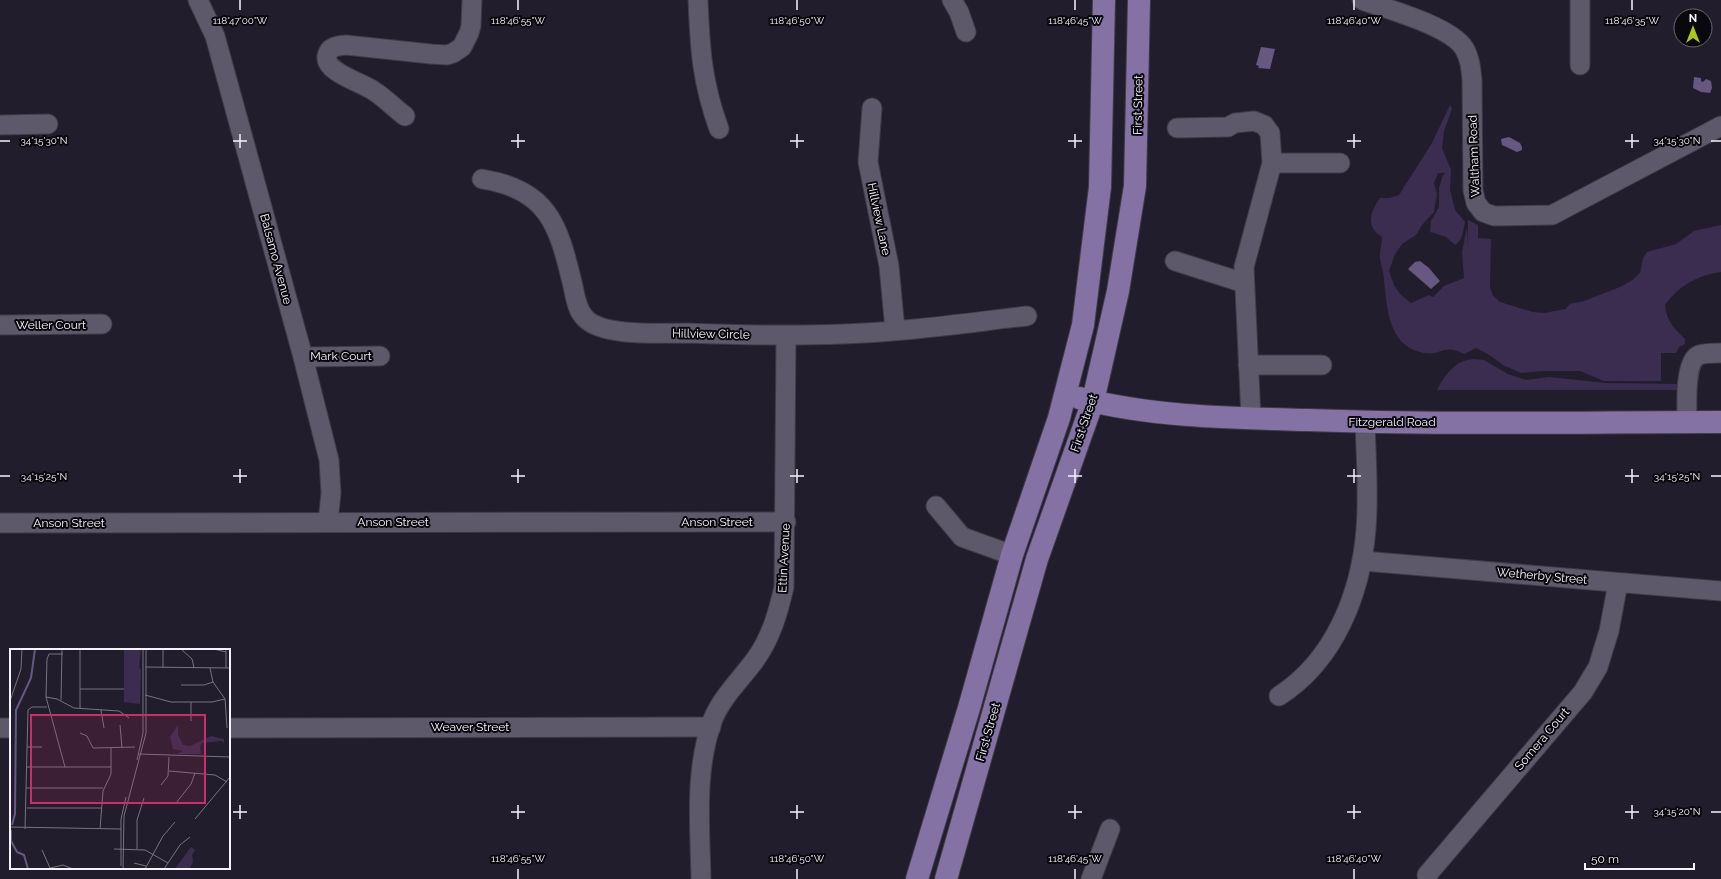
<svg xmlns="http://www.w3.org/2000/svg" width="1721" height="879" font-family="Raleway,sans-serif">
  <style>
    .green { fill: #3a2d4f }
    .water { fill: #665880 }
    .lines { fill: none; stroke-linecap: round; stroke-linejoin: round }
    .minor-casing { stroke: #3f3b47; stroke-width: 21 }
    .major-casing { stroke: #3f3b47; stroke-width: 24 }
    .minor { stroke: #5e596a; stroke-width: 19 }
    .major { stroke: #8472a5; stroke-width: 22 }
    .ticks { fill: none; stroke: #f6f3fd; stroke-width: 1.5 }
    .labels { text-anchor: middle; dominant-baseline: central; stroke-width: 4; stroke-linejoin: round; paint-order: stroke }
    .street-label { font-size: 12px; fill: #f6f3fd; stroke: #0a080f }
    .inset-river { fill: none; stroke: #665880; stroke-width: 2 }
    .inset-road { fill: none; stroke: #777380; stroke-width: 1 }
    .view { fill: #c72e6b; fill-opacity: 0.15; stroke: #c72e6b; stroke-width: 2 }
    .inset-edge { fill: none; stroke: #f6f3fd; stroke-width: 2 }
    .ticks-label { font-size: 10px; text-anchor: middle; fill: #f6f3fd; stroke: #0a080f; stroke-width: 4; stroke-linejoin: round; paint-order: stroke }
  </style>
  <rect width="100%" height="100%" fill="#221d2c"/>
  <g class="green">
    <path d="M 1450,105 L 1452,109 L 1444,131 L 1442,148 L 1451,170 L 1450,190 L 1455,210 L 1465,222 C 1463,231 1463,240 1455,245 L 1446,237 L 1430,232 L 1431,221 L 1439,207 L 1439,188 L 1443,175 L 1446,173 L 1438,173 L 1434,183 L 1437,194 L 1434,212 L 1422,225 L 1416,235 L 1402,244 L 1395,254 L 1389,271 L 1394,285 L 1400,294 L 1411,303 L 1429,295 L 1433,297 L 1444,286 L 1464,278 L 1462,252 L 1467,227 L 1468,248 L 1468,220 L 1478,225 L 1478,238 L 1491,239 L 1490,287 L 1493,296 L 1500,302 L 1533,312 L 1544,313 L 1565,309 L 1570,304 L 1584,301 L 1620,287 L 1631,281 L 1640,273 L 1643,258 L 1647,252 L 1676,244 L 1694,231 L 1721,225 L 1721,272 C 1698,275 1678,286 1665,305 C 1666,321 1675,329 1685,339 L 1685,344 L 1679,347 L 1676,353 L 1661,353 L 1661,381 L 1604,381 L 1580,371 L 1543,371 L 1521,373 L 1503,365 L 1491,356 L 1476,348 L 1464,354 C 1442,342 1441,358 1420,352 C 1388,344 1387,307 1384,280 C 1384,273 1381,266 1380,259 C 1379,252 1382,245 1382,237 C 1365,226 1370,213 1380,198 L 1389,198 L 1399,195 L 1432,143 Z"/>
    <path d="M 1473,359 L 1484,360 L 1508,374 L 1526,380 L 1549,377 L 1606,383 L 1678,384 L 1678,390 L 1437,390 C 1446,374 1454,361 1473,359 Z"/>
  </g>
  <g class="water">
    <polygon points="1261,47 1275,49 1270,69 1258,68 1259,66 1256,65"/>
    <polygon points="1694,77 1701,78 1701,81 1703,82 1706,79 1711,81 1712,88 1710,93 1701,92 1693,88"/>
    <polygon points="1509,137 1520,143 1522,147 1522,150 1517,152 1502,145 1501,139"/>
    <polygon points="1420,261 1429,268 1440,281 1431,289 1408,269 1415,262"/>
  </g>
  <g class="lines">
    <g class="minor-casing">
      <g id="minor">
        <polyline points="198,0 215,36 303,357 329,460 331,493 328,522"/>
        <path d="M 698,0 C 700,50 702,82 719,129"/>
        <polyline points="952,0 959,12 966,32"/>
        <path d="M 1362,0 C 1387,9 1450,26 1464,48 C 1470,58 1471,69 1472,80 L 1473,190 L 1476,203 L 1483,212 L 1494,216 L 1552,215 L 1721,126"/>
        <polyline points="1580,0 1580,65"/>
        <polyline points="872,108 868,162 889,266 895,330"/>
        <path d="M 405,116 C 394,108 385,98 374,91 C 363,83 324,72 327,56 C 329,46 338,46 346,45 L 431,54 L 447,55 L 453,53 L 462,47 L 469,33 L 471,26 L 472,0"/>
        <polyline points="0,125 48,124"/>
        <polyline points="1177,128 1228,127 1235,123 1254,121 1264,125 1270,133 1272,163 1244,267 1251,418"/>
        <polyline points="1272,163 1340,163"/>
        <path d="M 482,179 C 548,190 558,224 572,282 C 575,294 576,309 585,318 C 602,337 662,333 687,333 C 739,335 791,336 843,334 C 905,332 966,323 1027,316"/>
        <polyline points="1175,261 1244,283"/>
        <polyline points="0,325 102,324"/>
        <polyline points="303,357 380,356"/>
        <polyline points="1248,365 1322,365"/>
        <path d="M 1687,422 C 1687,408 1684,361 1699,355 C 1705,353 1715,353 1721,353"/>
        <polyline points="936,506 962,537 1012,555"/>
        <polyline points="0,523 786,522"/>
        <polyline points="1363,561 1721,591"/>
        <path d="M 1279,696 C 1335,660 1361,593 1366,529 C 1369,494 1366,457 1365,422"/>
        <polyline points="0,728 11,728"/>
        <polyline points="229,728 711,727"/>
        <polyline points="1427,875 1583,692 1598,667 1609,631 1618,583"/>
        <path d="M 701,879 C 700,826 694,770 713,719 C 722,697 741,679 755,660 C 771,638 778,613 784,587 L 786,336"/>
        <polyline points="1091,879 1110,829"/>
      </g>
    </g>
    <g class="major-casing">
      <g id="major">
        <path d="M 1079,398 C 1152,417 1232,418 1307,420 C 1445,425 1583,422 1721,422"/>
        <polyline points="917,879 969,708 1012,555 1059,418 1083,325 1100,187 1104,0"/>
        <polyline points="946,879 1037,559 1093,401 1118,291 1135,186 1139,0"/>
      </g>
    </g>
    <use href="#minor" class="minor"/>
    <use href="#major" class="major"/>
  </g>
  <path class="ticks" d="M 240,0 L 240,10M 518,0 L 518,10M 797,0 L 797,10M 1075,0 L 1075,10M 1354,0 L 1354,10M 1632,0 L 1632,10M 240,134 L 240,148M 518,134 L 518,148M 797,134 L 797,148M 1075,134 L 1075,148M 1354,134 L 1354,148M 1632,134 L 1632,148M 0,141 L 10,141M 233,141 L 247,141M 511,141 L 525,141M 790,141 L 804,141M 1068,141 L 1082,141M 1347,141 L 1361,141M 1625,141 L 1639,141M 1711,141 L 1721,141M 240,469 L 240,483M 518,469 L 518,483M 797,469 L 797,483M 1075,469 L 1075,483M 1354,469 L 1354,483M 1632,469 L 1632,483M 0,476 L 10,476M 233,476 L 247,476M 511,476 L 525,476M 790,476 L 804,476M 1068,476 L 1082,476M 1347,476 L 1361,476M 1625,476 L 1639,476M 1711,476 L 1721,476M 240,805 L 240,819M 518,805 L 518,819M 797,805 L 797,819M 1075,805 L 1075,819M 1354,805 L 1354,819M 1632,805 L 1632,819M 233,812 L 247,812M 511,812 L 525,812M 790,812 L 804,812M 1068,812 L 1082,812M 1347,812 L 1361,812M 1625,812 L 1639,812M 1711,812 L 1721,812M 518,869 L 518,879M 797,869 L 797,879M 1075,869 L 1075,879M 1354,869 L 1354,879"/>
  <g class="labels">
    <g class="street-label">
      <text transform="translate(1138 105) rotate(-89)">First Street</text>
      <text transform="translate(1474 156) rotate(-92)">Waltham Road</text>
      <text transform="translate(879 219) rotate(78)">Hillview Lane</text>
      <text transform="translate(276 259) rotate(75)">Balsamo Avenue</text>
      <text x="51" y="325">Weller Court</text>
      <text transform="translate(711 334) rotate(1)">Hillview Circle</text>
      <text x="341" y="356">Mark Court</text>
      <text x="1392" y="422">Fitzgerald Road</text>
      <text transform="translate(1084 423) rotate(-71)">First Street</text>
      <text x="393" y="522">Anson Street</text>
      <text x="717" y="522">Anson Street</text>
      <text x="69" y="523">Anson Street</text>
      <text transform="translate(784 558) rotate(-87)">Ettin Avenue</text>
      <text transform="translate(1542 576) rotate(5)">Wetherby Street</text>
      <text x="470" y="727">Weaver Street</text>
      <text transform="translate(988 732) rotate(-74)">First Street</text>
      <text transform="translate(1542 739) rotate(-50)">Somera Court</text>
    </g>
  </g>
  <g transform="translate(10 649)">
    <rect width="220" height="220" fill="#221d2c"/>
    <path d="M 114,0 L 131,0 L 129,18 L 131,21 L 130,55 L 114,53 ZM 168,76 L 168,86 L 173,96 L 180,97 L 201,87 L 214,90 L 214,94 L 211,92 L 192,94 L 190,97 L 191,105 L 167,105 L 173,102 L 163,100 L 160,88 ZM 181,198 L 185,201 L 182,206 L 183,213 L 180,219 L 165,220 Z" fill="#3a2d4f"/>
    <path class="inset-river" d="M 2,176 L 5,165 L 6,61 L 21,29 L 25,0M 1,181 L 1,192 L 7,203 L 14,206 L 18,220"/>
    <path class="inset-road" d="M 70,0 L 70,59M 171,0 L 182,10 L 184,19M 204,0 L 216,3M 216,0 L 216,19M 53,5 L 39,5 L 37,10 L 36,48 L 55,118M 135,18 L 220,19M 153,19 L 153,0M 200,19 L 203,33 L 215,50 L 217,79M 171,36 L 194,36 L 203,33M 70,40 L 114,40M 135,46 L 161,53 L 202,53 L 215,50M 36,48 L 47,50 L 64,59 L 109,62 L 119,69M 51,51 L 52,0M 0,52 L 11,20 L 12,0M 181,53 L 181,72M 91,61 L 94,79M 110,76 L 112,99M 70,84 L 77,87 L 83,99 L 125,98M 17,98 L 32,98M 129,105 L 220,108M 127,111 L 133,84 L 133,0M 16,118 L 101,118M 159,122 L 205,126 L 217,133M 151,136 L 158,127 L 159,108M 16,139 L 93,139M 166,154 L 181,135 L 185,124M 17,159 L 92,159M 185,170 L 220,128M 0,178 L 111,180M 15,180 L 18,61 L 22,58 L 37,58M 90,180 L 93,142 L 101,125 L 101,99M 104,200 L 135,201 L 158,214M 127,200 L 127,171 L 134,149M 32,201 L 40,219M 124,214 L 136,217M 111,217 L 111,170 L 116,148M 40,219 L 53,216 L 63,220M 113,220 L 114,167 L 136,84 L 136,0M 135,220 L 153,187 L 165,173M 154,220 L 170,196 L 180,188"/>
    <path class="view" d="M 21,66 L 195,66 L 195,154 L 21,154 Z"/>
    <rect width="220" height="220" class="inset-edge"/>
  </g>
  <g class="ticks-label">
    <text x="240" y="24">118°47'00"W</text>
    <text x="518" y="24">118°46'55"W</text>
    <text x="797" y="24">118°46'50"W</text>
    <text x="1075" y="24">118°46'45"W</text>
    <text x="1354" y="24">118°46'40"W</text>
    <text x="1632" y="24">118°46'35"W</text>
    <text x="44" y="144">34°15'30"N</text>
    <text x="1677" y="144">34°15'30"N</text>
    <text x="44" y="480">34°15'25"N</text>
    <text x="1677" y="480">34°15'25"N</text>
    <text x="1677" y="815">34°15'20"N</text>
    <text x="518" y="862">118°46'55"W</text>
    <text x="797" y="862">118°46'50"W</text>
    <text x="1075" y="862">118°46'45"W</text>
    <text x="1354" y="862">118°46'40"W</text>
  </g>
  <g transform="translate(1693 28)"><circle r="19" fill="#0a080f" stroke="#68666e"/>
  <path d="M0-3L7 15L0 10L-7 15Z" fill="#a8c71c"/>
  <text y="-6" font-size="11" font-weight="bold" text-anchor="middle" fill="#f6f3fd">N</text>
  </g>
  <path d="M1585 863v6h109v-6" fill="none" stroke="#f6f3fd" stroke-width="2"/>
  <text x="1591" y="863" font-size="12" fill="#f6f3fd" stroke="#0a080f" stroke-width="3" paint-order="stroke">50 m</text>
</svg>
